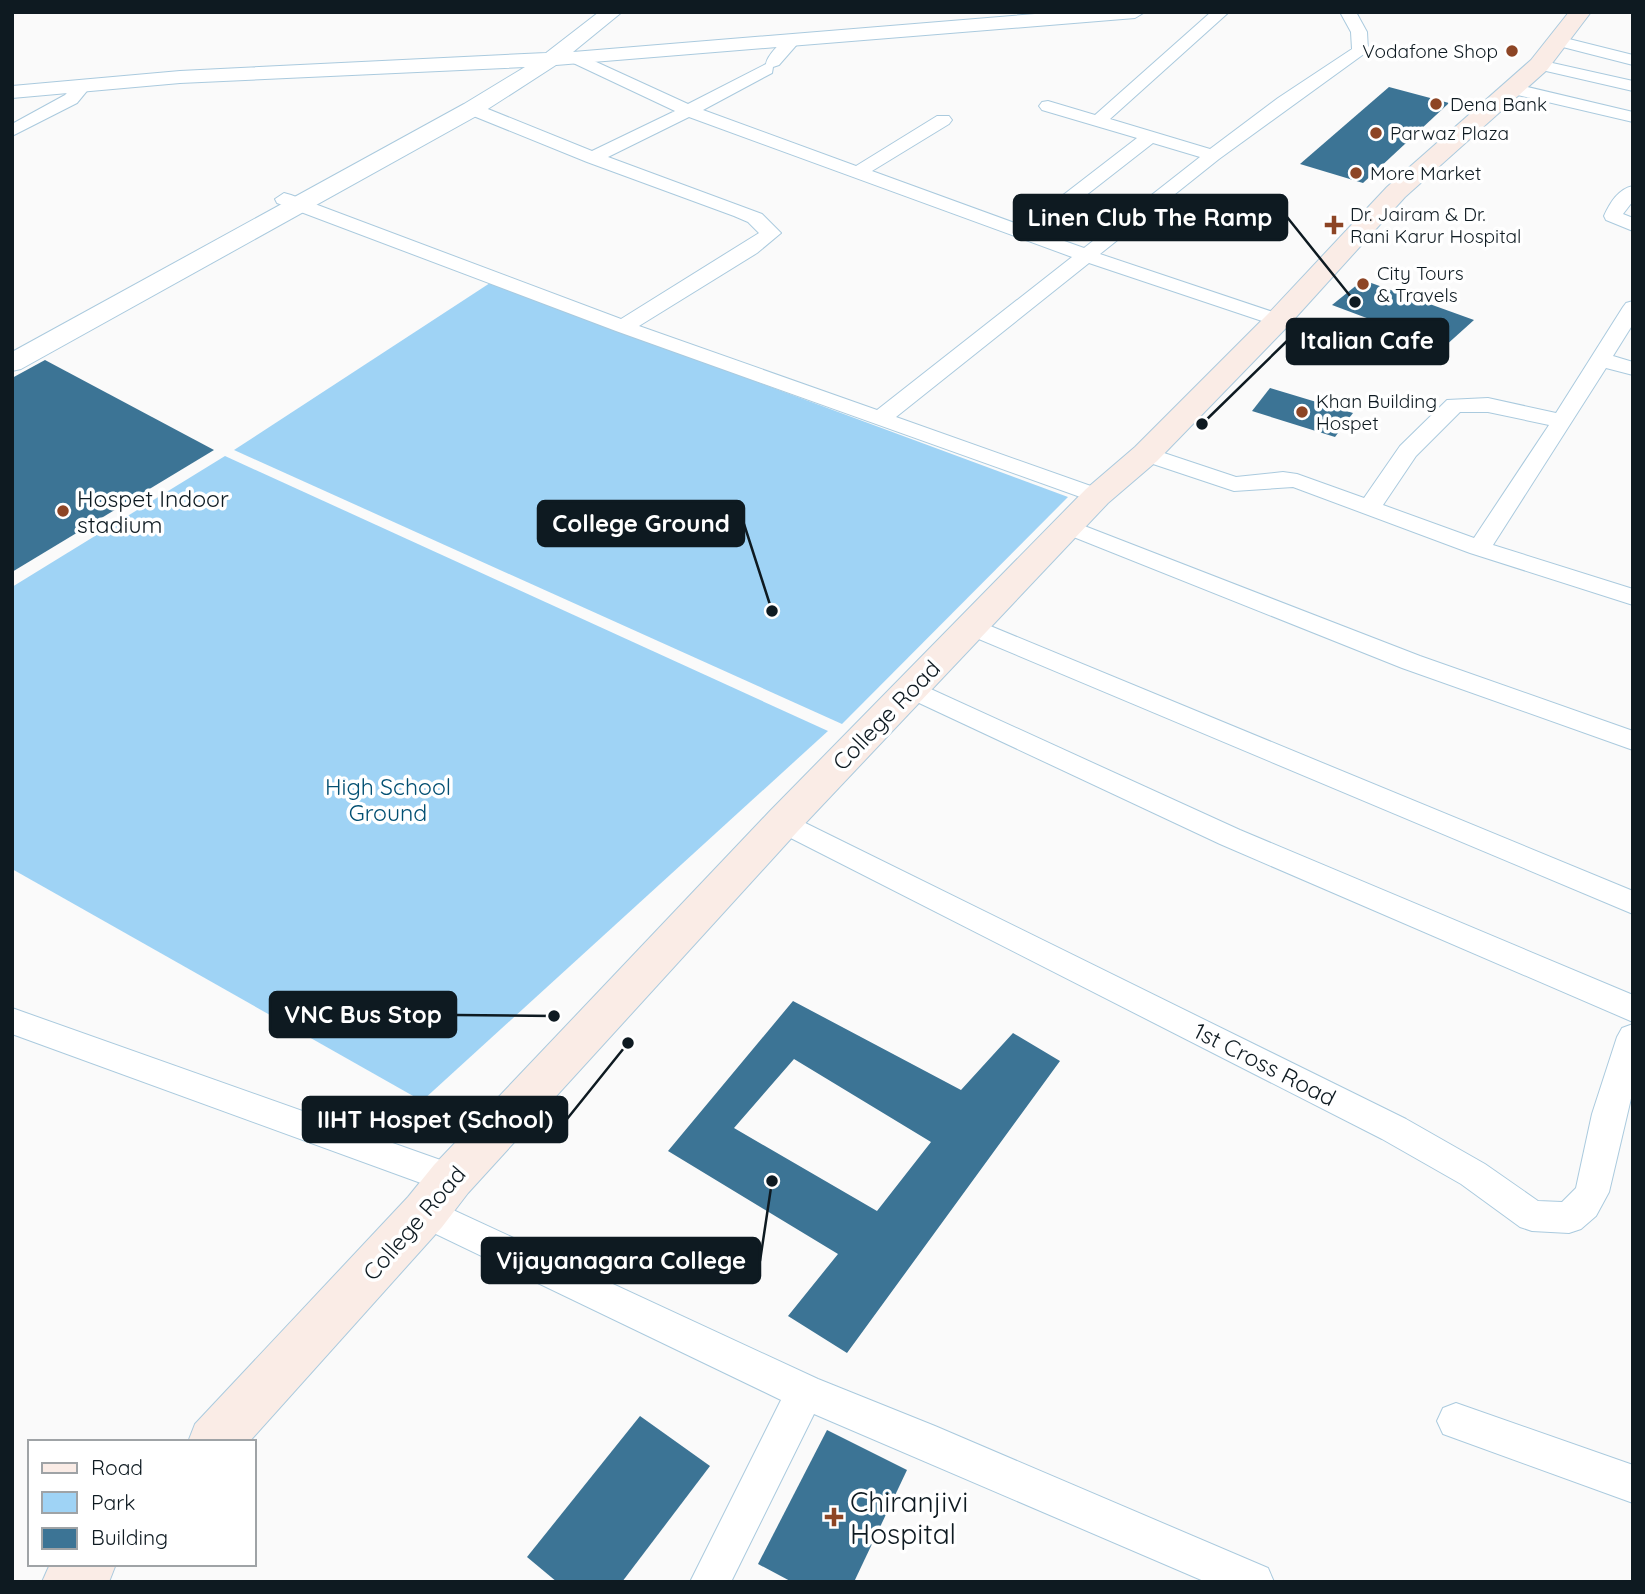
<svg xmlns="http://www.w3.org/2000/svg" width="1645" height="1594" font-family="Quicksand,sans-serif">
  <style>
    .green { fill: #9fd3f5 }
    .building { fill: #3c7495; fill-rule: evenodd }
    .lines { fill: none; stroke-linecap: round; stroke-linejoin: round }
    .minor-casing { stroke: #aacade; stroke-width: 2 }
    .tertiary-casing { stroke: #aacade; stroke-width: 2 }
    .secondary-casing { stroke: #aacade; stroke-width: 2 }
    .minor { fill: #fff; fill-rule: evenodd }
    .tertiary { fill: #fff; fill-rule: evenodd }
    .secondary { fill: #faece6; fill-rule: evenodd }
    .poi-dot { fill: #8d4525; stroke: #fff; stroke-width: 2.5 }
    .labels { text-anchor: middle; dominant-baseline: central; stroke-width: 7; stroke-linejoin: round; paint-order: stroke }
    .far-poi-label { font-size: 19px; fill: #0e1a21; stroke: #fff; text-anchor: start }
    .poi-label { font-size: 23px; fill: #0e1a21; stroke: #fff; text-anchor: start }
    .street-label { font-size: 23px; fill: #0e1a21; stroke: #fff }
    .park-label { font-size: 23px; fill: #024f72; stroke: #fff }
    .near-poi-label { font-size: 28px; fill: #0e1a21; stroke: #fff; text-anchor: start }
    .leader { fill: none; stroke: #0e1a21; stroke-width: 2.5 }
    .callout-dot { fill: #0e1a21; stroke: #fff; stroke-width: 2.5 }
    .callout { fill: #0e1a21; stroke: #0e1a21; stroke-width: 2.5 }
    .callout-label { font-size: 24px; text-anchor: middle; font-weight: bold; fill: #fff }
  </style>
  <rect width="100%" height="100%" fill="#fafafa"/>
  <g class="green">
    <polygon points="490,283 1068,497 842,724 234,450"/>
    <polygon points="225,456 828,731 422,1101 12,869 12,587"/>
  </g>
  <g class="building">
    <polygon points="1389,87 1449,103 1363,183 1300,164"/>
    <polygon points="1363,280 1474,320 1444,347 1332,305"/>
    <polygon points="45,360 214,450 12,572 12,378"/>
    <polygon points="1270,388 1353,413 1335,437 1252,411"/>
    <path d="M 793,1001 L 961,1090 L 1013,1033 L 1060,1061 L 847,1353 L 788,1316 L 838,1254 L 668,1151 ZM 794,1059 L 931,1142 L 877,1211 L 734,1128 Z"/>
    <polygon points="640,1416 710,1466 622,1582 557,1582 527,1557"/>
    <polygon points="827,1430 907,1470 854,1582 792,1582 758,1564"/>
  </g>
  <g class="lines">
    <g class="minor-casing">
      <g id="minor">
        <path d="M 1211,12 L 1229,12 L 1110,119 L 1210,149 L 1278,98 L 1352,49 L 1351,32 L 1340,12 L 1356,12 L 1367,32 L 1368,51 L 1219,159 L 1100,254 L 1285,316 L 1288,320 L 1285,324 L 1271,324 L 1089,263 L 896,417 L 1105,491 L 1109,496 L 1105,501 L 1097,503 L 616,331 L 277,203 L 275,199 L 284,193 L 291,195 L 621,319 L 759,233 L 748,222 L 734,216 L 587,162 L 466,113 L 463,109 L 466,105 L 478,105 L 592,151 L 675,111 L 569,61 L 567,58 L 569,55 L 581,55 L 688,104 L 766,64 C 767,56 782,39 792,36 L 800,41 L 779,65 L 773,67 L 772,73 L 703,110 L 856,166 L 937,116 L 949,116 L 952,120 L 949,124 L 872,171 L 1023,226 L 1137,138 L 1042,110 L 1039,106 L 1042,102 L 1048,101 L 1095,115 ZM 689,117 L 1072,257 L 877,410 L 639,326 L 757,253 L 781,233 L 762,214 L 608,157 ZM 1153,143 L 1200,157 L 1084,248 L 1039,232 Z"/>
        <polygon points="1557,36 1633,55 1633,65 1551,44 1549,41 1551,38"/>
        <polygon points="1539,60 1633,81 1633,91 1533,68 1531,65"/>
        <polygon points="83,81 91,86 77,103 12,136 12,124 65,95 77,82"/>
        <polygon points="1515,84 1633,112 1633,122 1509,93 1507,89 1509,85"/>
        <path d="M 1633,186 L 1633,201 L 1623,214 L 1633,218 L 1633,231 L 1606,220 L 1604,216 C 1610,203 1618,189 1633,186 Z"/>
        <path d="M 1633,301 L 1633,324 L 1613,356 L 1633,362 L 1633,375 L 1606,368 L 1493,545 L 1633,589 L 1633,605 L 1470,553 L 1293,487 L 1234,491 L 1138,459 L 1135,454 L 1138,449 L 1146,447 L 1236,477 L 1283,472 L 1297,474 L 1364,498 L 1400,446 L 1447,400 L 1488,398 L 1556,413 L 1623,307 L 1626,303 ZM 1460,412 L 1488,412 L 1549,425 L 1474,538 L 1383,505 L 1416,456 Z"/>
        <polygon points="1069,520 1420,656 1633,731 1633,750 1402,668 1061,532 1057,527 1061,522"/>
        <polygon points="971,618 1633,891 1633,914 962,632 958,626 962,620"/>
        <polygon points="911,680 1240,830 1633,995 1633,1022 1220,844 902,695 898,689 902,683"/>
        <polygon points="783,812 1406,1119 1485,1164 1538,1201 1562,1202 1576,1188 1592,1114 1617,1037 1622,1028 1633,1024 1633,1090 1609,1192 1596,1216 1581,1229 1569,1233 1532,1231 1520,1227 1461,1184 1382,1139 773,829 769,822 773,815"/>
        <polygon points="12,1008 463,1168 468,1179 463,1190 451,1194 12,1034"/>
        <polygon points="425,1197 818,1379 935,1426 1268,1568 1274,1582 1206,1582 814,1414 731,1582 690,1582 781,1400 413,1223 408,1212 413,1201"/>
        <polygon points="1456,1403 1633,1465 1633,1503 1443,1434 1437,1421 1443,1408"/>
      </g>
    </g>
    <g class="tertiary-casing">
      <polygon id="tertiary" points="599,12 622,12 573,52 1060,12 1145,12 1135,18 556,65 480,114 21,369 12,371 12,352 464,104 525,67 180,83 12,98 12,86 180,71 546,53"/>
    </g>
    <g class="secondary-casing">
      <g id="secondary">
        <polygon points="1569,12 1591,12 1547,70 1405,197 1288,326 1157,461 1108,503 797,832 468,1193 442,1227 249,1442 188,1442 195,1424 408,1197 434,1165 769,812 1086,489 1135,447 1268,314 1387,187 1531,60"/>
        <polygon points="50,1564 116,1564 109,1582 42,1582"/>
      </g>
    </g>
    <use href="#minor" class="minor"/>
    <use href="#tertiary" class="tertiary"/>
    <use href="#secondary" class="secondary"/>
  </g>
  <g class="poi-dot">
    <circle cx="1512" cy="51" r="7"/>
    <circle cx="1436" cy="104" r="7"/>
    <circle cx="1376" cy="133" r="7"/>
    <circle cx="1356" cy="173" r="7"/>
    <path d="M1330.5 214.5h7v7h7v7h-7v7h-7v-7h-7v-7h7z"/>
    <circle cx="1363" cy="284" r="7"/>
    <circle cx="1302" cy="412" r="7"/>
    <circle cx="63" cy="511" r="7"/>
    <path d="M830.5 1506.5h7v7h7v7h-7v7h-7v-7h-7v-7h7z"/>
  </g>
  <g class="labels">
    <g class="far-poi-label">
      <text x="1498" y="51" text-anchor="end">Vodafone Shop</text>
      <text x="1450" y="104">Dena Bank</text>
      <text x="1390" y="133">Parwaz Plaza</text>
      <text x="1370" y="173">More Market</text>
      <text x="1350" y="214">Dr. Jairam &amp; Dr.<tspan x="1350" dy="22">Rani Karur Hospital</tspan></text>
      <text x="1377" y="273">City Tours<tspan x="1377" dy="22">&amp; Travels</tspan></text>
      <text x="1316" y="401">Khan Building<tspan x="1316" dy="22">Hospet</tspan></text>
    </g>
    <g class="poi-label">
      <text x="77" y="498">Hospet Indoor<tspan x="77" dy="26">stadium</tspan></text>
    </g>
    <g class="street-label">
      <text transform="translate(886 715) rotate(-46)">College Road</text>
      <text transform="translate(1265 1064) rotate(27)">1st Cross Road</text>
      <text transform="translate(414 1223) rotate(-49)">College Road</text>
    </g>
    <g class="park-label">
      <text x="388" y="786">High School<tspan x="388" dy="26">Ground</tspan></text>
    </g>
    <g class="near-poi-label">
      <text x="850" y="1501">Chiranjivi<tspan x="850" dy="32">Hospital</tspan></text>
    </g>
  </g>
  <path class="leader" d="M1355 302L1287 217M1202 424L1287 341M772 611L744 524M554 1016L456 1015M628 1043L567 1119M772 1181L760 1261"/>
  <g class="callout-dot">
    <circle cx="1355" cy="302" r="7"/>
    <circle cx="1202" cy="424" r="7"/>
    <circle cx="772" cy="611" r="7"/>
    <circle cx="554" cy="1016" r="7"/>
    <circle cx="628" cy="1043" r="7"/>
    <circle cx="772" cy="1181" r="7"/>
  </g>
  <g class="callout">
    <rect x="1014" y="195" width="273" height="45" rx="7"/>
    <rect x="1287" y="319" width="161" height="45" rx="7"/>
    <rect x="538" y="501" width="206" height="45" rx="7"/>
    <rect x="270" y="992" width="186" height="45" rx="7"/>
    <rect x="303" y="1097" width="264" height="45" rx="7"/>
    <rect x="482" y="1238" width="278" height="45" rx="7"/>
  </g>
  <g class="callout-label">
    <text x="1150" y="226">Linen Club The Ramp</text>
    <text x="1367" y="349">Italian Cafe</text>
    <text x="641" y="532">College Ground</text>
    <text x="363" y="1023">VNC Bus Stop</text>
    <text x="435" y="1128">IIHT Hospet (School)</text>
    <text x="621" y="1269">Vijayanagara College</text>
  </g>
  <rect width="1645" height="1594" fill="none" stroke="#0e1a21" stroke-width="28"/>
  <rect x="28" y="1440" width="228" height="126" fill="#ffffff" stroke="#9fa3a6" stroke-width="2"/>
  <rect x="42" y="1463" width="35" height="10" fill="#faece6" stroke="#9fa3a6" stroke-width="2"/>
  <text x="91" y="1475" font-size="21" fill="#0e1a21">Road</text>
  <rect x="42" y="1492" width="35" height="21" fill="#9fd3f5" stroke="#9fa3a6" stroke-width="2"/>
  <text x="91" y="1510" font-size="21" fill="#0e1a21">Park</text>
  <rect x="42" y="1528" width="35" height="21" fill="#3c7495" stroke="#9fa3a6" stroke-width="2"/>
  <text x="91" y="1545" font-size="21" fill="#0e1a21">Building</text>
</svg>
